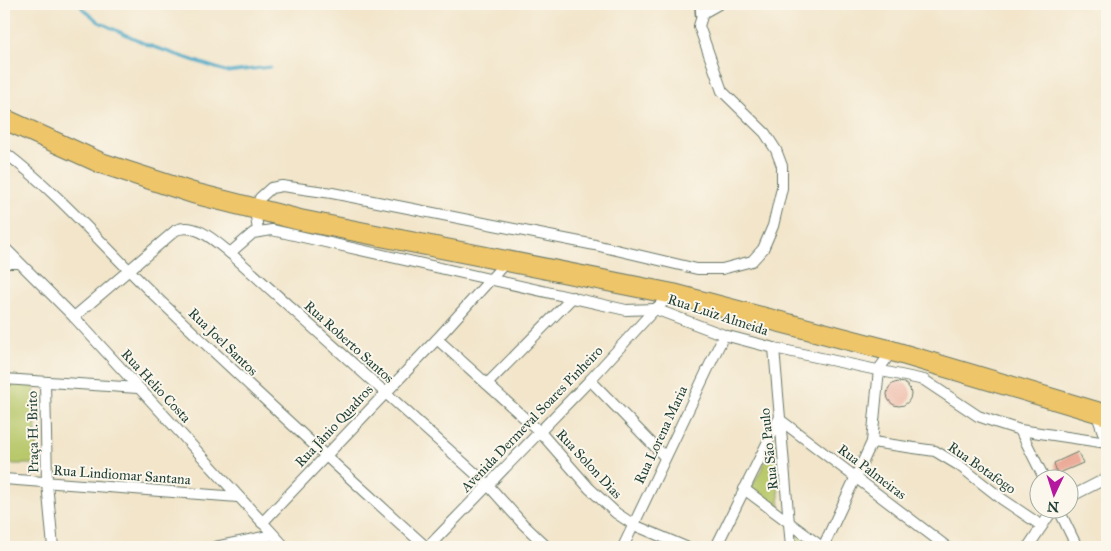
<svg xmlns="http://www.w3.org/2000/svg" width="1111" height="551" font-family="'IM FELL Great Primer',serif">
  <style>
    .green { fill: #b8c86b; stroke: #6c8250 }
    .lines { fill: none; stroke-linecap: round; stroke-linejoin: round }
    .stream { stroke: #46a6c5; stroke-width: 3 }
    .building { fill: #e89d89 }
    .lane-casing { stroke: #697868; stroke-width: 8 }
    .street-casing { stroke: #697868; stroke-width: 12 }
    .highway-casing { stroke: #697868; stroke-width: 22 }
    .lane { stroke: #fff; stroke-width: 5 }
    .street { stroke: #fff; stroke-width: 10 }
    .highway { stroke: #eec569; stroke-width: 20 }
    .labels { text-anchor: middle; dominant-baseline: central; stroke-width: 4; stroke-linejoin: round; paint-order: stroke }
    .street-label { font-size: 14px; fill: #1f3d34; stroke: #fbf7ec }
  </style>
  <rect width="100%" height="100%" fill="#fbf7ec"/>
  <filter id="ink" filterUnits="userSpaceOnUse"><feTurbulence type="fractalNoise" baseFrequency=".02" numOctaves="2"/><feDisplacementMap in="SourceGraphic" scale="10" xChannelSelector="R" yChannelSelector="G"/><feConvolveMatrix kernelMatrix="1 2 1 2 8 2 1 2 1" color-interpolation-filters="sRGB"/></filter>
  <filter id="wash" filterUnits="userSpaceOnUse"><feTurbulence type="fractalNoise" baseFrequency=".0096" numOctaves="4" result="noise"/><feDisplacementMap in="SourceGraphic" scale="20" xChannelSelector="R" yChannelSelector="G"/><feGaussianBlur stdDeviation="1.12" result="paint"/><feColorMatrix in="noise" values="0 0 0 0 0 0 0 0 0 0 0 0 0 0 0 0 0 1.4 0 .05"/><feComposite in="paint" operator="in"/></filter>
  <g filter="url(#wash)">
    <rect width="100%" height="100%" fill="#f2e5ca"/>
    <g class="green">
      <polygon points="4,377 34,379 37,464 4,464"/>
      <polygon points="775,443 780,508 751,489"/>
      <polygon points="795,533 817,547 795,547"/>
    </g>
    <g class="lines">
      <polyline class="stream" points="80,4 82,8 99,22 148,45 228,72 270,67"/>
    </g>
    <g id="blocks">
      <g class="building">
        <circle cx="899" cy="394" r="12"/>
        <polygon points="1078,452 1083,463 1057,474 1054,463"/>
      </g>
    </g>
  </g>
  <g filter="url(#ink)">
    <use href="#blocks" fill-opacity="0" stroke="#697868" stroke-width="1"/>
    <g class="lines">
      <g class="lane-casing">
        <polyline id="lane" points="698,4 699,18"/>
      </g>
      <g class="street-casing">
        <g id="street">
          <path d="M 4,152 C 59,193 105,248 154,295 C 244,381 334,464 426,547"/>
          <polyline points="258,231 255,209 260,198 271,188 282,186 332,193 595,245 697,269 722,269 752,261 763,249 773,226 782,188 782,166 776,150 765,133 722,91 699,26 703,13 719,4"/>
          <polyline points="4,247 74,317 285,547"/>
          <polyline points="230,253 253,233 272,230 626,310 655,309 724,335 774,348 924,380 978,416 998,423 1020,430 1107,443"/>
          <polyline points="4,263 19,263"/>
          <path d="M 74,317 L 176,230 C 196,222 215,241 230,253 L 488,485 L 523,524 L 547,547"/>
          <polyline points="437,339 540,432 589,488 616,513 634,525 686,547"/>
          <polyline points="774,348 791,547"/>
          <polyline points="4,379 138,388"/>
          <polyline points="590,380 665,457"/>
          <polyline points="45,382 47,483 53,547"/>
          <polyline points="487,384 573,297"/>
          <polyline points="1096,412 1107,444"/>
          <polyline points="1020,430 1044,478"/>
          <polyline points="872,442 935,451 960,466 1002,499 1042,526"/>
          <polyline points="4,479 238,497"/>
          <polyline points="744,489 822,547"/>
          <polyline points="1068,498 1107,478"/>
          <polyline points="1058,508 1077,547"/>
          <polyline points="262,523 437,339 507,261"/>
          <polyline points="215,547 273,535"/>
          <polyline points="428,547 590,380 655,309 672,295"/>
          <polyline points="623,547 724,335"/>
          <polyline points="716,547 779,419 947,547"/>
          <polyline points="823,547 872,442 879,369 892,351"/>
          <polyline points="1028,547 1054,508"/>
        </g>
      </g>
      <g class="highway-casing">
        <polyline id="highway" points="4,119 101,163 193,193 300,220 673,294 892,351 1107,415"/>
      </g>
      <use href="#lane" class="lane"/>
      <use href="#street" class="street"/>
      <use href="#highway" class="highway"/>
    </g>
  </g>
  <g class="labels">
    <g class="street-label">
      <text transform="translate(718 315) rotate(18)">Rua Luiz Almeida</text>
      <text transform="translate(223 342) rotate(44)">Rua Joel Santos</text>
      <text transform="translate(349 342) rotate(42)">Rua Roberto Santos</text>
      <text transform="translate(156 386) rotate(47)">Rua Helio Costa</text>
      <text transform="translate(532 419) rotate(-46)">Avenida Dermeval Soares Pinheiro</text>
      <text transform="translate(334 426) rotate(-47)">Rua Jânio Quadros</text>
      <text transform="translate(33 432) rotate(-91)">Praça H. Brito</text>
      <text transform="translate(661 435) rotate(-65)">Rua Lorena Maria</text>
      <text transform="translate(769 449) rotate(-96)">Rua São Paulo</text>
      <text transform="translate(589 464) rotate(47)">Rua Solon Dias</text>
      <text transform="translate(982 468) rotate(35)">Rua Botafogo</text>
      <text transform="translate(872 472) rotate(37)">Rua Palmeiras</text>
      <text transform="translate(122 475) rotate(4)">Rua Lindiomar Santana</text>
    </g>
  </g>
  <rect width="1111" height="551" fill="none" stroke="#fbf7ec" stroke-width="20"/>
  <g transform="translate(1054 494) rotate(184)"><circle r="24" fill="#fbf7ec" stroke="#a3ada2"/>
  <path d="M0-4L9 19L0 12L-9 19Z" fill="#b5179e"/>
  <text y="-8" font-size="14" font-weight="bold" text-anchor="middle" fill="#1f3d34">N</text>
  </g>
</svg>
